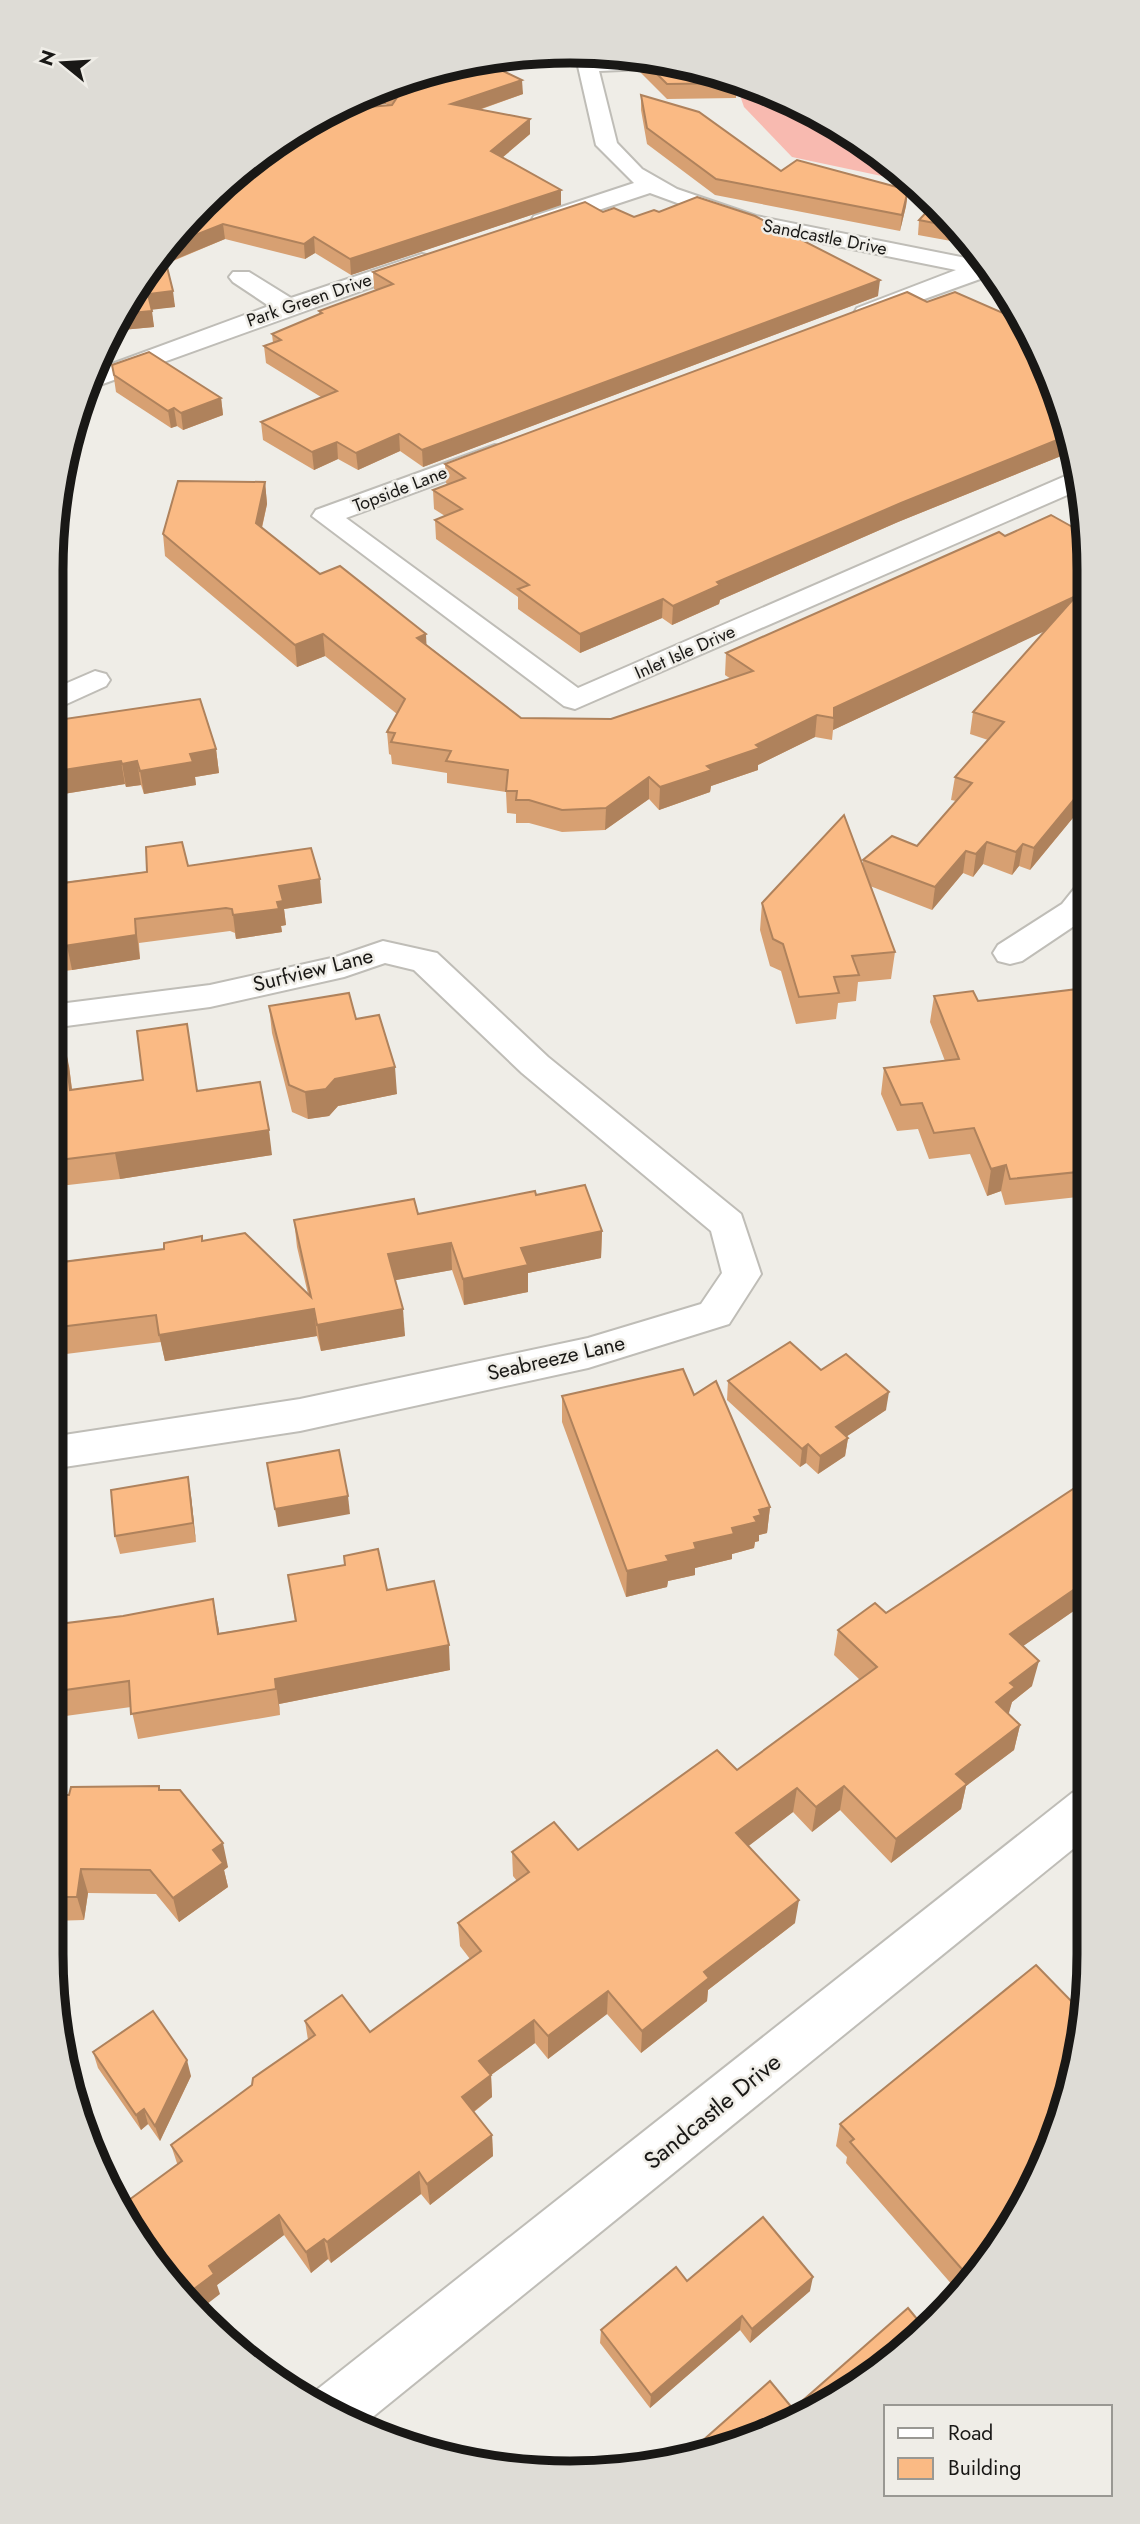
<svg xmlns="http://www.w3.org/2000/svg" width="1140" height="2524" font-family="Jost,sans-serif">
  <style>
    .green { fill: #f8bab0 }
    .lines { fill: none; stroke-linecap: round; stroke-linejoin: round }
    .street-casing { stroke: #bfbdb7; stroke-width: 4 }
    .street { fill: #fff; fill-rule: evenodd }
    .wall { fill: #d7a072 }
    .shaded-wall { fill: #af825c }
    .building { fill: #faba84; stroke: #af825c; stroke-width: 2 }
    .labels { text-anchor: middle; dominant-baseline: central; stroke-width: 5; stroke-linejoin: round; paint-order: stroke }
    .far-street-label { font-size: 18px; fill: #191816; stroke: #efede7 }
    .street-label { font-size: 21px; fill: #191816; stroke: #efede7 }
    .near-street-label { font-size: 24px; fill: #191816; stroke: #efede7 }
    .rim { fill: none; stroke: #191816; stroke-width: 9 }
  </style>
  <rect width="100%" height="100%" fill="#efede7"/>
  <polygon class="green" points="734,78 886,158 910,182 792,157 744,107"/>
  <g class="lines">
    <g class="street-casing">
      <g id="street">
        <polygon points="575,53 595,54 596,59 645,57 676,64 667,68 599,71 617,143 642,169 677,189 756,216 986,262 994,274 866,320 857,318 854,313 857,308 956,270 743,227 650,193 550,226 534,226 531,221 534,216 634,183 596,145"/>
        <polygon points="422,254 430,256 434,261 430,266 97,386 85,388 93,371 269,306 233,282 229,277 233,272 249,272 291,298"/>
        <polygon points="495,445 504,447 508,453 504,459 346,518 578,688 1070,474 1077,473 1081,489 575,709 564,706 312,516 316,510"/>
        <polygon points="95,671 106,674 110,680 106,686 51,711 51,690"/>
        <polygon points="1086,886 1086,918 1022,961 1010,964 998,961 993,953 998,945 1062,904 1074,889"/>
        <polygon points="383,941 437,953 548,1057 741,1214 761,1274 729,1324 588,1368 300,1431 51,1469 51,1437 300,1399 588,1338 701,1304 722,1273 711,1231 522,1073 414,970 385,963 344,977 210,1007 51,1028 51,1005 210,985 336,957"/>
        <polygon points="1089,1787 1089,1836 364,2424 310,2403 314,2392 1072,1793"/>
      </g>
    </g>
    <use href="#street" class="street"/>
  </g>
  <g class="wall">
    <polygon points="640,57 737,83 736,98 667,99 640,72"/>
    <polygon points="436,68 511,74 523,94 479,110 530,119 530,134 502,158 561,190 561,205 351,275 315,253 305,259 225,239 166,264 175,307 151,309 154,327 111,331 180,227 387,105 386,104 333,109 341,104"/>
    <polygon points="641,95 781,171 908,190 906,206 900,231 715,195 647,144 641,110"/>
    <polygon points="933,205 973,245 918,235 919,220"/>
    <polygon points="603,212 634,217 659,212 878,296 423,467 400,451 358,470 338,459 314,470 263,440 261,422 321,397 266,363 264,346 273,343 272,334 320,314 319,311 377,290 374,289 373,272"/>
    <polygon points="112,365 221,398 223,415 183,430 177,426 171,428 116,392"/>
    <polygon points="1050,371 1071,452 898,522 720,600 719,604 672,625 662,618 580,653 518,609 518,597 436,539 435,520 445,516 434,509 433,490 447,484 446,483 445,464"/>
    <polygon points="265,482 267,504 262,528 320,574 426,634 426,644 521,718 611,719 731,679 725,675 726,653 1005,536 1085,534 1086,802 1030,870 1019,866 1012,875 983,864 973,877 963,873 932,910 870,886 895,952 891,979 858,982 856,1001 838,1003 836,1019 796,1024 781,971 770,966 760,930 762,903 863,865 863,860 917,846 956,801 951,800 955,777 988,740 970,734 973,712 1046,630 833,730 832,740 815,737 758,765 758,770 711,786 710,792 659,810 649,799 605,830 562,832 529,823 516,823 516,814 507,813 506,792 447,783 447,773 392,764 391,755 389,754 387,732 397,714 325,656 297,667 165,556 163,534"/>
    <polygon points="51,721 216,749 219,773 195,777 196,785 144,794 141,785 126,787 125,784 51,796"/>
    <polygon points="188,866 322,903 284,909 286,925 281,926 282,932 236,939 235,933 230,931 139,943 140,959 72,970 51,973 51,870 55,870 57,883"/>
    <polygon points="1086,988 1087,1196 1005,1205 1001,1191 987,1196 970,1154 929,1159 918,1129 897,1131 881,1094 884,1068 945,1061 930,1022 934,996 978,1001"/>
    <polygon points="269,1006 356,1019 397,1094 338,1106 329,1116 308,1119 292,1112 272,1033"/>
    <polygon points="51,1042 69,1066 72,1089 197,1091 272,1155 120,1179 51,1187"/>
    <polygon points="536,1195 602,1231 601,1258 528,1273 528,1292 464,1305 452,1270 395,1280 405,1336 321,1351 317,1336 165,1361 161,1342 66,1354 67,1384 51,1386 51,1249 65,1261 164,1249 203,1241 308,1294 297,1247 294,1220 418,1214"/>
    <polygon points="821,1370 886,1410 847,1436 848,1438 845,1456 818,1474 806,1463 800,1467 727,1400 728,1381"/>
    <polygon points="694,1395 770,1507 767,1533 759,1535 759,1541 755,1542 754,1548 732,1554 732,1559 695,1568 695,1575 668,1581 667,1587 626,1597 562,1422 562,1396"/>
    <polygon points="1088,1479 1088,1622 1075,1610 1023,1646 1032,1686 1012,1702 1008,1713 1020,1725 1014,1750 966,1786 961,1809 891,1863 840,1810 812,1832 793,1812 748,1846 795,1923 708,1990 707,2001 641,2053 607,2014 548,2059 535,2043 491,2075 492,2097 474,2112 492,2135 493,2156 430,2205 421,2194 331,2263 328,2259 311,2273 284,2235 217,2285 220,2294 171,2145 252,2085 308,2040 305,2021 370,2032 470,1959 460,1946 458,1923 517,1881 513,1876 512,1852 578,1850 737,1770 860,1680 834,1655 838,1630 886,1613"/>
    <polygon points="191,1496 196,1542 120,1554 115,1536"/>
    <polygon points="288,1575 387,1590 450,1670 279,1704 280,1715 138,1739 131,1707 51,1718 51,1625 218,1625 219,1633 295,1621"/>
    <polygon points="160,1790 228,1867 224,1870 228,1887 179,1922 156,1894 88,1893 84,1920 51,1921 51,1795"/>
    <polygon points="1080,2010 961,2296 793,2409 917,2319 954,2287 846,2163 847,2157 836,2146 840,2124"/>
    <polygon points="93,2052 191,2076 160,2141 148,2124 141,2130 98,2068"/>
    <polygon points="687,2281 810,2291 750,2343 740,2330 650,2408 600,2343 601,2330"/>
  </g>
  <g class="shaded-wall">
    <polygon points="522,80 523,94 452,119 451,104"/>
    <polygon points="377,90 385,90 386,104 333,109 341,104"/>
    <polygon points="530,119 530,134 491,167 491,151"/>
    <polygon points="561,190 561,205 351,275 350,259"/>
    <polygon points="908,190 906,206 900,231 902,215"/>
    <polygon points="223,224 225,239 164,264 163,252 165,247"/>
    <polygon points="314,237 315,253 305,259 304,244"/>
    <polygon points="880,280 878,296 423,467 422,450"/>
    <polygon points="173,291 175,307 150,310 148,294"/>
    <polygon points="152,311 154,327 111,331 119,314"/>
    <polygon points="221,398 223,415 183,430 181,413"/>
    <polygon points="174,408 177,426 171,428 168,411"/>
    <polygon points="399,434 400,451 358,470 356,453"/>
    <polygon points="1067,436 1071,452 898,522 720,600 719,604 672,625 673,606 717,582 901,503"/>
    <polygon points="337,442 338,459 314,470 312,452"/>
    <polygon points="265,482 267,504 258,544 256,523"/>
    <polygon points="1076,596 1073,618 833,730 834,708"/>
    <polygon points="663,599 662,618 580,653 580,634"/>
    <polygon points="323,634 325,656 297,667 295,645"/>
    <polygon points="426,634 427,656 417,638"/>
    <polygon points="817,715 815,737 758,765 758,770 711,786 710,792 659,810 660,787 756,745"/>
    <polygon points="216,749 219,773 195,777 196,785 144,794 140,771 190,754"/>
    <polygon points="121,761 125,784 51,796 51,772"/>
    <polygon points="137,761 141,785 126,787 122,764"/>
    <polygon points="649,777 649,799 605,830 606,808"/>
    <polygon points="1086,785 1086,802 1030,870 1034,848"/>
    <polygon points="987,842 983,864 973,877 976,854"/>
    <polygon points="1023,844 1019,866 1012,875 1016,852"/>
    <polygon points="966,851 963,873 932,910 935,887"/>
    <polygon points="320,879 322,903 284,909 286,925 281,926 282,932 236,939 233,915 277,902 279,886"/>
    <polygon points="135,919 140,959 72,970 67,946"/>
    <polygon points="64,1041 69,1066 75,1115 70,1090"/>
    <polygon points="395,1067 397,1094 338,1106 329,1116 308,1119 305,1092 335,1079"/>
    <polygon points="269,1130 272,1155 120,1179 115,1153"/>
    <polygon points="1006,1165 1001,1191 987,1196 991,1169"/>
    <polygon points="602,1231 601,1258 528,1273 528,1292 464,1305 463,1279 521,1248"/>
    <polygon points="451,1243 452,1270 391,1281 388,1254"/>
    <polygon points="314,1309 317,1336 165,1361 159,1335"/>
    <polygon points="403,1309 405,1336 321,1351 317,1325"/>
    <polygon points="60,1327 66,1354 67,1384 61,1357"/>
    <polygon points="889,1392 886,1410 834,1445 836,1427"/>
    <polygon points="848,1438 845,1456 818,1474 820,1456"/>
    <polygon points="808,1444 806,1463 800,1467 802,1449"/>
    <polygon points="188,1477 191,1496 196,1542 193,1523"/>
    <polygon points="348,1496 350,1514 278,1527 275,1509"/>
    <polygon points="770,1507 767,1533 759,1535 759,1541 755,1542 754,1548 732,1554 732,1559 695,1568 695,1575 668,1581 667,1587 626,1597 627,1571 666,1556 694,1543 732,1528 754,1517 759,1510"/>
    <polygon points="1082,1584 1075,1610 1003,1660 1010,1634"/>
    <polygon points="213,1599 218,1625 223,1659 218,1634"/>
    <polygon points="449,1645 450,1670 279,1704 280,1715 275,1679"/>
    <polygon points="1039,1661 1032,1686 1012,1702 1009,1713 990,1727 996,1702 1010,1683"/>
    <polygon points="1020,1725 1014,1750 966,1786 961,1809 891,1863 896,1839 956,1774"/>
    <polygon points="844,1786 840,1810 812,1832 816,1807"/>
    <polygon points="797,1788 793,1812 733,1858 736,1833"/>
    <polygon points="223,1843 228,1867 224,1870 228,1887 179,1922 173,1898 213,1850"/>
    <polygon points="81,1869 88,1893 84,1920 77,1897"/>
    <polygon points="799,1900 795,1923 708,1990 707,2001 641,2053 642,2031 704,1972"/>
    <polygon points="608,1991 607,2014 548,2059 548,2036"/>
    <polygon points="534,2020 535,2043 491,2075 492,2097 464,2119 462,2097 479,2061"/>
    <polygon points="187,2060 191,2076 160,2141 155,2126"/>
    <polygon points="144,2109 148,2124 141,2130 136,2115"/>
    <polygon points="492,2135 493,2156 430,2205 427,2184"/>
    <polygon points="419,2172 421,2194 331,2263 327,2242"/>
    <polygon points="279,2215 284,2235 217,2285 220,2294 198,2311 182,2298 209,2266"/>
    <polygon points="324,2239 328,2259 311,2273 306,2252"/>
    <polygon points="813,2277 810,2291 750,2343 752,2329"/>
    <polygon points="742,2316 740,2330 650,2408 651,2395"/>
  </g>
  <g class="building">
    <polygon points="640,57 644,57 730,77 737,83 667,84"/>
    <polygon points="493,59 497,63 511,69 503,71 522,80 451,104 530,119 491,151 561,190 350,259 314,237 304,244 223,224 165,247 180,227 254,158 331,110 392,105 398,96 385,90 377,90 436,68"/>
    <polygon points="641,95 699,112 781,171 797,160 908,190 902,215 716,179 647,128"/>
    <polygon points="697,197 755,216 880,280 422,450 399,434 356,453 337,442 312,452 261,422 337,391 264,346 281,340 272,334 322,313 319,311 393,284 373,272 585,202 603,212 614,208 634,217 654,210 659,212"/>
    <polygon points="933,205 955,227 919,220"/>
    <polygon points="163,251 173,291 148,294 152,311 119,314"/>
    <polygon points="907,292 927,302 955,292 1005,314 1015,310 1050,371 1067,436 901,503 717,582 720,585 673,606 663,599 580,634 518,589 529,585 435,520 462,509 433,490 465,478 445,464"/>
    <polygon points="149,352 221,398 181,413 174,408 168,411 114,375 112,365"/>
    <polygon points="178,481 265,482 256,523 320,574 340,566 426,634 417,638 521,718 611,719 753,671 726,653 999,532 1005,536 1051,515 1085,534 1086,785 1034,848 1023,844 1016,852 987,842 976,854 966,851 935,887 863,860 892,836 917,846 972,783 955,777 1004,722 973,712 1076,596 834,708 834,718 817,715 756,745 760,748 707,766 712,770 660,787 649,777 606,808 562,810 529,800 516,800 517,791 506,791 508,770 446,761 451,751 391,742 395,733 387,732 405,699 323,634 295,645 163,534"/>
    <polygon points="200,699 216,749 190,754 193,762 140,771 137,761 122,764 121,761 51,772 51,721"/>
    <polygon points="844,815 895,952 852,956 859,975 834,977 839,993 799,997 783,944 773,939 762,903"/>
    <polygon points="182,842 188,866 311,848 320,879 279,886 283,901 277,902 279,909 233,915 232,909 226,908 135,919 136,935 51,948 51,870 55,870 55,884 147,872 146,847"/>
    <polygon points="1086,988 1087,1108 1075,1110 1087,1135 1087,1171 1010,1179 1006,1165 991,1169 974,1128 934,1133 922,1103 901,1105 884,1068 959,1059 934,996 973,991 978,1001"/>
    <polygon points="349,993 356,1019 379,1015 395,1067 335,1079 326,1089 305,1092 289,1085 269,1006"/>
    <polygon points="187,1024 197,1091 260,1082 269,1130 115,1153 51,1161 51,1042 64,1041 70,1090 143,1080 137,1031"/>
    <polygon points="585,1185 602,1231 521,1248 528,1265 463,1279 451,1243 388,1254 403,1309 317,1325 314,1309 159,1335 156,1315 60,1327 61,1357 51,1358 51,1249 62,1248 62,1262 164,1249 164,1243 202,1236 202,1241 245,1233 311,1297 294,1220 414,1199 418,1214 535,1191 536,1195"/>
    <polygon points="790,1342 821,1370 846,1354 889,1392 836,1427 848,1438 820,1456 808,1444 802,1449 728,1381"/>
    <polygon points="683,1369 694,1395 716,1381 770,1507 759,1510 761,1515 754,1517 757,1522 732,1528 734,1534 694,1543 696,1549 666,1556 669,1561 627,1571 562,1396"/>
    <polygon points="339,1450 348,1496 275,1509 267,1463"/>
    <polygon points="188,1477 193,1523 115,1536 111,1490"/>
    <polygon points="1088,1479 1088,1590 1082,1584 1010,1634 1039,1661 1010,1683 1015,1687 996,1702 1020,1725 956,1774 967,1784 896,1839 844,1786 816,1807 797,1788 736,1833 799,1900 704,1972 709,1978 642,2031 608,1991 548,2036 534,2020 479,2061 491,2075 462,2097 492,2135 427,2184 419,2172 327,2242 324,2239 306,2252 279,2215 209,2266 214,2274 182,2298 179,2296 120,2213 118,2208 182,2161 171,2145 252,2085 253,2078 315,2035 305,2021 342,1995 370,2032 481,1951 458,1923 529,1872 512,1852 554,1822 578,1850 717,1750 737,1770 877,1667 838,1630 875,1603 886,1613"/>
    <polygon points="378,1549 387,1590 434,1581 449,1645 275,1679 276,1689 131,1714 129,1681 51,1692 51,1625 123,1616 213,1599 218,1634 296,1621 288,1575 345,1565 344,1556"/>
    <polygon points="159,1786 159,1790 180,1790 223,1843 213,1850 223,1863 173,1898 150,1870 81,1869 77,1897 51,1897 51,1795 69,1795 71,1787"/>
    <polygon points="1036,1965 1080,2010 1062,2121 1020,2213 961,2296 829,2404 737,2446 683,2458 770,2381 793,2409 908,2308 917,2319 968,2276 850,2142 854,2139 840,2124"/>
    <polygon points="153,2011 187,2060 155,2126 144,2109 136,2115 93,2052"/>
    <polygon points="763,2217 813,2277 752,2329 742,2316 651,2395 601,2330 676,2267 687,2281"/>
    <polygon points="457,2449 466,2462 450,2456"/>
  </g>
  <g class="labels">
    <g class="far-street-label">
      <text transform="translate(825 237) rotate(11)">Sandcastle Drive</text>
      <text transform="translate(309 300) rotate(-19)">Park Green Drive</text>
      <text transform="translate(400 489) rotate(-21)">Topside Lane</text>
      <text transform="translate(685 652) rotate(-24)">Inlet Isle Drive</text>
    </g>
    <g class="street-label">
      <text transform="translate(313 970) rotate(-14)">Surfview Lane</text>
      <text transform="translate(556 1358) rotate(-13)">Seabreeze Lane</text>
    </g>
    <g class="near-street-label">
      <text transform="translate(712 2111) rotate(-39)">Sandcastle Drive</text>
    </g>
  </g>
  <path d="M0 0H1140V2524H0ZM570 63H570A507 507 0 0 1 1077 570V1954A507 507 0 0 1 570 2461H570A507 507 0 0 1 63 1954V570A507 507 0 0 1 570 63Z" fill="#dedcd6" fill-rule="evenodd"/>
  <path class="rim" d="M570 63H570A507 507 0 0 1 1077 570V1954A507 507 0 0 1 570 2461H570A507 507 0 0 1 63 1954V570A507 507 0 0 1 570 63Z"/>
  <rect x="884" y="2405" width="228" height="91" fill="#efede7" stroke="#999893" stroke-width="2"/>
  <rect x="898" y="2428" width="35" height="10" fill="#ffffff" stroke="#999893" stroke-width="2"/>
  <text x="948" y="2440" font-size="21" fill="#191816">Road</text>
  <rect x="898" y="2458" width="35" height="21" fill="#faba84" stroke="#999893" stroke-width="2"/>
  <text x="948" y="2475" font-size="21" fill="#191816">Building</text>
  <g transform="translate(63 63) rotate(288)" stroke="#efede7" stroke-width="5" paint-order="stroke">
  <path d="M0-5L12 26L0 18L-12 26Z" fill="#191816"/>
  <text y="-10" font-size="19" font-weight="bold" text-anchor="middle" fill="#191816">N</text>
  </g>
</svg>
